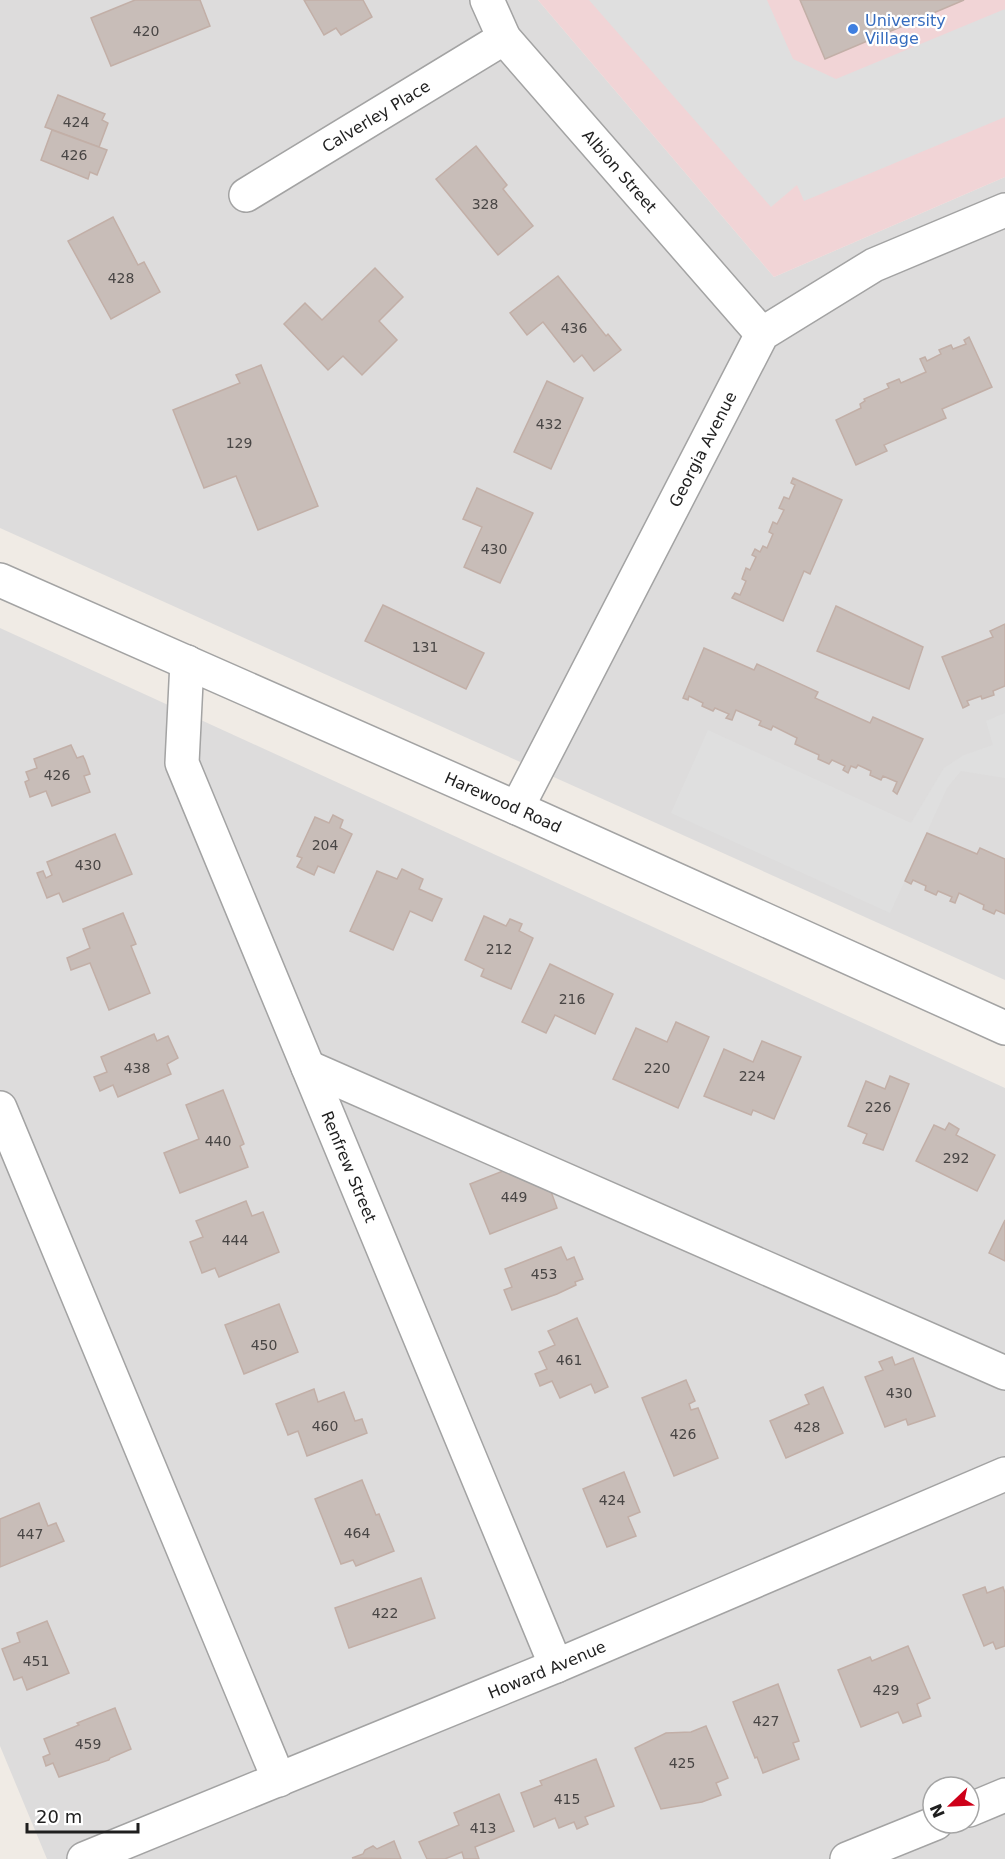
<svg xmlns="http://www.w3.org/2000/svg" width="1005" height="1859" font-family="'DejaVu Sans',sans-serif">
  <style>
    .residential { fill: #dddcdc; fill-rule: evenodd }
    .commercial { fill: #f1d4d6 }
    .parking { fill: #dfdfdf }
    .building { fill: #c8bdb8; stroke: #c2afa7; stroke-width: 1.5 }
    .lines { fill: none; stroke-linecap: round; stroke-linejoin: round }
    .minor-casing { stroke: #a3a3a3; stroke-width: 36 }
    .minor { stroke: #fff; stroke-width: 33 }
    .shop-dot { fill: #3f7fe0; stroke: #fff; stroke-width: 2 }
    .labels { text-anchor: middle; dominant-baseline: central; stroke-width: 4.5; stroke-linejoin: round; paint-order: stroke }
    .number-label { font-size: 14px; fill: #494645 }
    .shop-label { font-size: 16px; fill: #366cbe; stroke: #fff; text-anchor: start }
    .street-label { font-size: 16px; fill: #1f1f1f; stroke: #fff }
  </style>
  <rect width="100%" height="100%" fill="#f0ebe5"/>
  <g class="residential">
    <polygon points="0,0 538,0 774,277 1005,177 1005,980 0,528"/>
    <path d="M 0,628 L 1005,1088 L 1005,1859 L 47,1859 L 0,1746 ZM 933,1787 L 969,1787 L 969,1823 L 933,1823 Z"/>
  </g>
  <polygon class="commercial" points="538,0 1005,0 1005,177 774,277"/>
  <g class="parking">
    <polygon points="589,0 767,0 793,59 836,79 1005,9 1005,117 804,201 797,185 771,207"/>
    <polygon points="1005,713 1005,778 961,771 947,788 890,913 671,813 708,730 911,823 944,768 964,755 993,745 986,721"/>
  </g>
  <g class="building">
    <polygon points="135,0 200,0 210,26 111,66 91,18"/>
    <polygon points="304,0 363,0 372,17 341,35 336,28 324,35"/>
    <polygon points="800,0 964,0 825,59"/>
    <polygon points="58,95 105,114 102,120 108,123 99,147 45,127"/>
    <polygon points="52,130 107,150 97,175 90,172 88,179 41,160"/>
    <polygon points="476,146 507,185 503,189 533,226 498,255 436,179"/>
    <polygon points="113,217 138,265 144,262 160,292 111,319 68,241"/>
    <polygon points="375,268 403,297 379,321 397,340 362,375 343,356 328,370 284,324 305,303 322,320"/>
    <polygon points="558,276 606,336 608,334 621,350 594,371 582,355 574,362 543,322 527,335 510,313"/>
    <polygon points="969,337 992,387 942,409 946,418 884,445 887,451 856,465 836,420 861,408 860,404 865,401 864,399 889,388 887,384 899,379 901,383 926,372 920,359 925,357 927,361 941,354 939,350 951,345 953,349 966,344 964,340"/>
    <polygon points="261,365 318,506 258,530 236,476 204,488 173,410 240,383 236,375"/>
    <polygon points="547,381 583,398 551,469 514,452"/>
    <polygon points="793,478 842,500 810,574 804,571 783,621 732,598 735,593 740,595 746,581 742,579 746,568 750,570 756,557 752,555 755,549 760,552 763,546 767,548 773,534 769,532 773,522 777,524 784,510 779,508 784,497 789,499 795,485 791,483"/>
    <polygon points="477,488 533,513 500,583 464,567 482,527 463,519"/>
    <polygon points="383,605 484,653 466,689 365,641"/>
    <polygon points="836,606 923,647 909,689 817,651"/>
    <polygon points="1005,624 1005,686 993,691 994,695 982,699 981,696 967,701 969,705 963,708 942,657 993,637 990,631"/>
    <polygon points="704,648 754,670 757,664 818,692 815,698 870,723 873,717 923,739 897,794 893,791 897,782 883,776 881,780 870,775 871,771 858,765 856,768 851,766 848,773 843,770 845,766 832,760 829,764 818,759 819,755 795,744 797,738 773,726 771,730 759,725 761,721 736,710 732,720 726,718 729,714 715,708 713,711 702,706 703,703 689,696 688,700 683,698"/>
    <polygon points="71,745 77,758 83,756 85,760 90,774 84,776 90,792 52,806 46,791 30,797 25,782 29,780 26,772 37,768 34,759"/>
    <polygon points="333,815 343,820 340,828 352,834 334,873 318,866 314,875 297,867 302,858 297,856 315,817 329,823"/>
    <polygon points="927,833 977,854 980,848 1005,859 1005,914 996,910 994,914 983,909 984,905 959,893 955,903 950,901 952,897 938,891 936,895 925,890 926,886 913,880 911,884 905,881"/>
    <polygon points="115,834 132,874 63,902 59,893 47,898 37,873 43,871 46,878 52,875 47,862"/>
    <polygon points="402,869 423,879 419,889 442,899 432,921 410,911 393,950 350,931 377,871 397,879"/>
    <polygon points="123,913 136,944 131,946 150,993 109,1010 90,963 71,970 67,958 90,948 83,929"/>
    <polygon points="484,916 506,926 510,919 522,924 519,931 533,938 511,989 481,976 484,969 465,960"/>
    <polygon points="550,964 613,994 595,1034 555,1015 546,1033 522,1022"/>
    <polygon points="676,1022 709,1037 678,1108 613,1079 636,1028 667,1042"/>
    <polygon points="154,1034 157,1041 168,1036 178,1058 167,1064 171,1074 118,1097 113,1085 100,1091 94,1077 107,1072 101,1057"/>
    <polygon points="762,1041 801,1057 774,1119 753,1110 751,1115 704,1096 724,1049 753,1062"/>
    <polygon points="890,1076 909,1084 883,1150 863,1143 867,1134 848,1126 866,1081 885,1089"/>
    <polygon points="223,1090 244,1144 240,1146 248,1167 180,1193 164,1153 199,1139 186,1105"/>
    <polygon points="949,1123 959,1129 956,1135 995,1155 977,1191 916,1161 934,1125 945,1130"/>
    <polygon points="508,1169 549,1186 557,1208 490,1234 470,1184"/>
    <polygon points="246,1201 252,1216 263,1212 279,1252 219,1277 215,1268 202,1273 190,1242 203,1237 196,1221"/>
    <polygon points="1005,1220 1005,1261 989,1253"/>
    <polygon points="561,1247 567,1260 574,1257 583,1279 575,1282 576,1285 557,1294 512,1310 504,1290 512,1287 505,1269"/>
    <polygon points="279,1304 298,1352 244,1374 225,1325"/>
    <polygon points="577,1318 608,1387 595,1393 591,1384 560,1398 552,1381 540,1386 535,1374 547,1369 539,1352 555,1345 548,1331"/>
    <polygon points="892,1357 895,1365 913,1358 935,1416 908,1425 906,1419 885,1427 865,1377 883,1370 879,1362"/>
    <polygon points="686,1380 695,1401 689,1404 691,1410 698,1408 718,1458 674,1476 642,1398"/>
    <polygon points="823,1387 843,1433 786,1458 770,1421 809,1404 805,1395"/>
    <polygon points="314,1389 318,1402 344,1392 355,1421 362,1419 367,1433 307,1456 298,1431 288,1435 276,1404"/>
    <polygon points="624,1472 640,1512 628,1517 636,1536 607,1547 583,1489"/>
    <polygon points="362,1480 376,1515 379,1514 394,1551 356,1566 353,1560 341,1564 315,1499"/>
    <polygon points="39,1503 48,1526 56,1523 64,1541 0,1567 0,1519"/>
    <polygon points="421,1578 435,1618 349,1648 335,1608"/>
    <polygon points="985,1587 987,1593 1003,1587 1005,1593 1005,1646 996,1649 993,1642 984,1646 963,1595"/>
    <polygon points="47,1621 69,1673 27,1690 22,1677 14,1680 2,1649 20,1642 17,1633"/>
    <polygon points="908,1646 930,1698 917,1704 921,1716 903,1723 898,1712 861,1727 838,1670 870,1657 872,1661"/>
    <polygon points="778,1684 799,1741 793,1743 799,1759 763,1773 757,1757 755,1758 733,1702"/>
    <polygon points="115,1708 131,1749 110,1758 109,1760 59,1777 53,1763 46,1766 43,1757 50,1754 44,1739 79,1725 77,1723"/>
    <polygon points="706,1726 728,1778 716,1783 721,1795 702,1802 661,1809 635,1748 666,1733 691,1732"/>
    <polygon points="596,1759 614,1806 585,1817 588,1824 577,1829 574,1822 559,1828 555,1818 534,1827 521,1793 542,1785 540,1781"/>
    <polygon points="499,1794 514,1831 475,1847 479,1859 464,1859 462,1852 445,1859 427,1859 419,1842 459,1825 454,1813"/>
    <polygon points="394,1841 401,1859 352,1858 363,1854 365,1850 373,1846 377,1849"/>
  </g>
  <g class="lines">
    <g class="minor-casing">
      <g id="minor">
        <path id="s1" d="M 487,0 L 504,38 L 762,334"/>
        <path id="s2" d="M 246,195 L 504,38"/>
        <path id="s3" d="M 0,580 L 517,808 L 1005,1028"/>
        <path id="s4" d="M 187,662 L 182,763 L 556,1666"/>
        <path id="s5" d="M 517,808 L 762,334 L 874,265 L 1005,210"/>
        <polyline points="308,1067 1005,1373"/>
        <polyline points="0,1108 279,1780"/>
        <polyline points="969,1810 1005,1795"/>
        <path id="s6" d="M 84,1859 L 556,1666 L 1005,1474"/>
        <polyline points="847,1859 936,1823"/>
      </g>
    </g>
    <use href="#minor" class="minor"/>
  </g>
  <circle class="shop-dot" cx="853" cy="29" r="6"/>
  <g class="labels">
    <g class="number-label">
      <text x="146" y="31">420</text>
      <text x="76" y="122">424</text>
      <text x="74" y="155">426</text>
      <text x="485" y="204">328</text>
      <text x="121" y="278">428</text>
      <text x="574" y="328">436</text>
      <text x="549" y="424">432</text>
      <text x="239" y="443">129</text>
      <text x="494" y="549">430</text>
      <text x="425" y="647">131</text>
      <text x="57" y="775">426</text>
      <text x="325" y="845">204</text>
      <text x="88" y="865">430</text>
      <text x="499" y="949">212</text>
      <text x="572" y="999">216</text>
      <text x="137" y="1068">438</text>
      <text x="657" y="1068">220</text>
      <text x="752" y="1076">224</text>
      <text x="878" y="1107">226</text>
      <text x="218" y="1141">440</text>
      <text x="956" y="1158">292</text>
      <text x="514" y="1197">449</text>
      <text x="235" y="1240">444</text>
      <text x="544" y="1274">453</text>
      <text x="264" y="1345">450</text>
      <text x="569" y="1360">461</text>
      <text x="899" y="1393">430</text>
      <text x="325" y="1426">460</text>
      <text x="807" y="1427">428</text>
      <text x="683" y="1434">426</text>
      <text x="612" y="1500">424</text>
      <text x="357" y="1533">464</text>
      <text x="30" y="1534">447</text>
      <text x="385" y="1613">422</text>
      <text x="36" y="1661">451</text>
      <text x="886" y="1690">429</text>
      <text x="766" y="1721">427</text>
      <text x="88" y="1744">459</text>
      <text x="682" y="1763">425</text>
      <text x="567" y="1799">415</text>
      <text x="483" y="1828">413</text>
    </g>
    <g class="shop-label">
      <text x="865" y="20">University<tspan x="865" dy="18">Village</tspan></text>
    </g>
    <g class="street-label">
      <text stroke="none"><textPath href="#s2" startOffset="152">Calverley Place</textPath></text>
      <text stroke="none"><textPath href="#s1" startOffset="218">Albion Street</textPath></text>
      <text stroke="none"><textPath href="#s5" startOffset="404">Georgia Avenue</textPath></text>
      <text stroke="none"><textPath href="#s3" startOffset="550">Harewood Road</textPath></text>
      <text stroke="none"><textPath href="#s4" startOffset="538">Renfrew Street</textPath></text>
      <text stroke="none"><textPath href="#s6" startOffset="500">Howard Avenue</textPath></text>
    </g>
  </g>
  <g transform="translate(951 1805) rotate(247)"><circle r="28" fill="#ffffff" stroke="#a5a5a5" stroke-width="1.5"/>
  <path d="M0-4.5L10 22L0 15L-10 22Z" fill="#ce0019"/>
  <text y="-9" font-size="16" font-weight="bold" text-anchor="middle" fill="#1f1f1f">N</text>
  </g>
  <path d="M27 1823v9h111v-9" fill="none" stroke="#1f1f1f" stroke-width="3"/>
  <text x="36" y="1823" font-size="18" fill="#1f1f1f" stroke="#ffffff" stroke-width="4.5" paint-order="stroke">20 m</text>
</svg>
